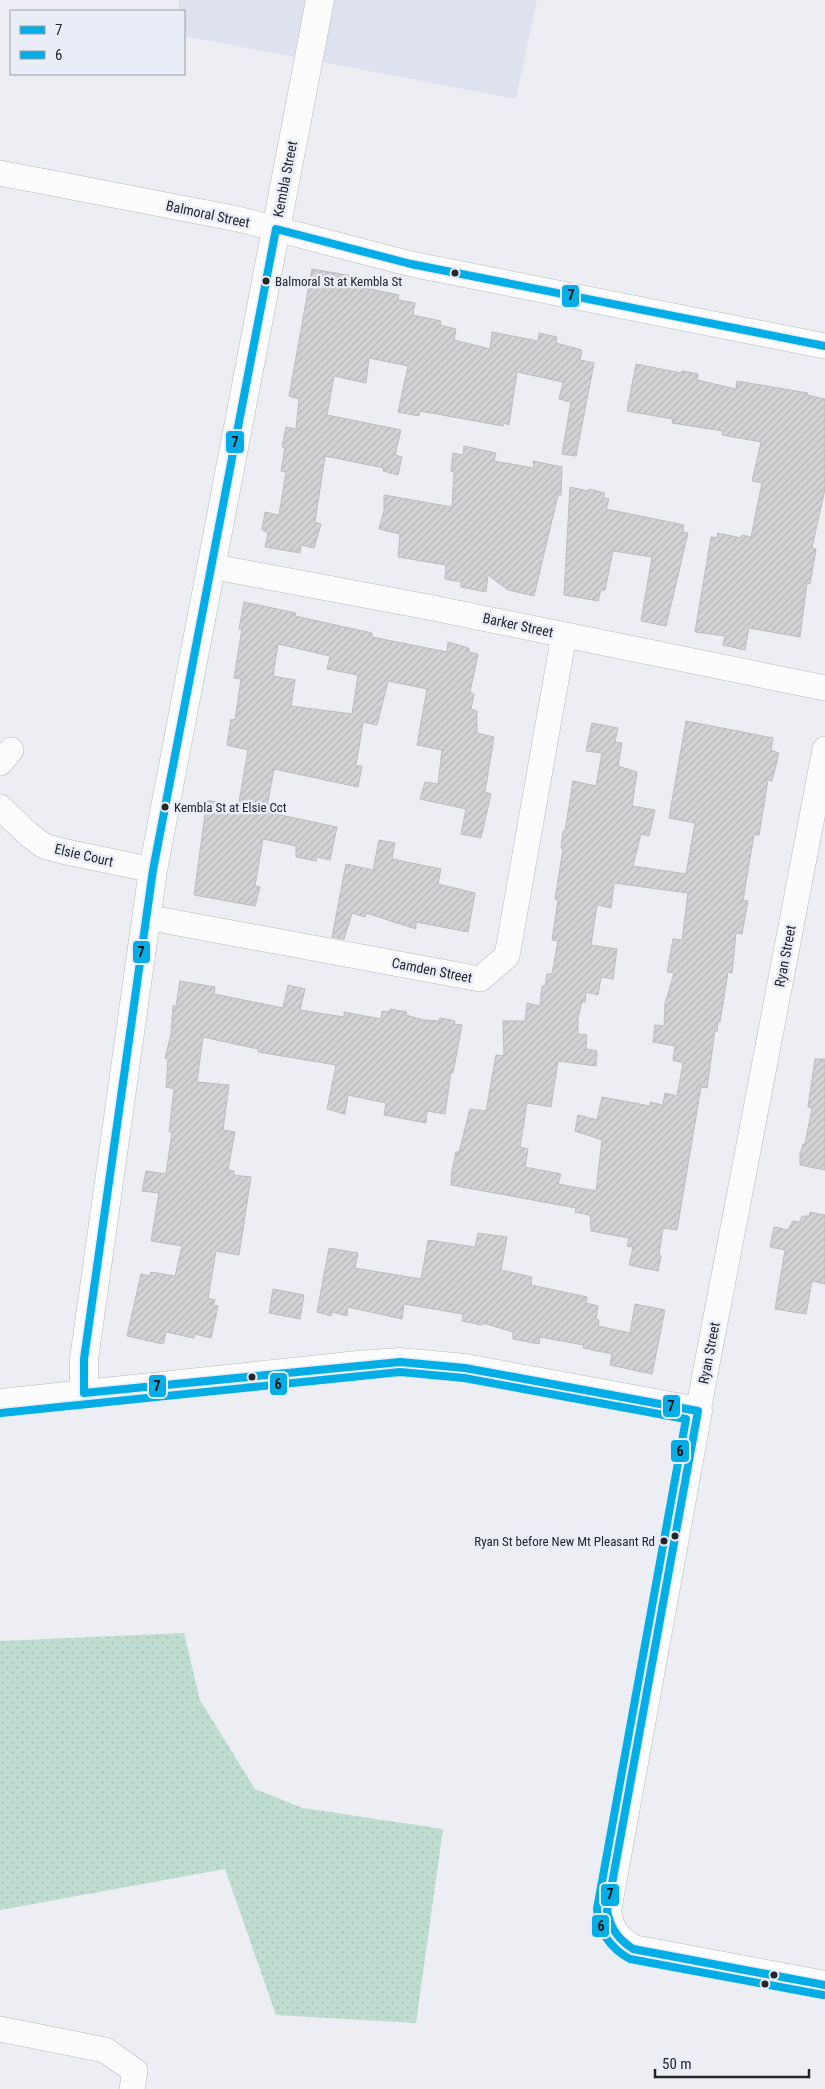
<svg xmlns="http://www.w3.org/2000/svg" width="825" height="2089" font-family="'Roboto Condensed',sans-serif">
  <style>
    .built { fill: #dde2ee }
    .grass { fill: url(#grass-dots) }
    .building { fill: url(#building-hatch); stroke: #bdbcbe; fill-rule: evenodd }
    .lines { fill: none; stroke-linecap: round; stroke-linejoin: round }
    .minor-casing { stroke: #b7b9be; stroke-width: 26 }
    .major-casing { stroke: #b7b9be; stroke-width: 29 }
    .minor { stroke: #fcfcfd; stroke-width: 25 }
    .major { stroke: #fcfcfd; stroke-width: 28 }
    .bus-1-casing { stroke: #e9edf7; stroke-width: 11 }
    .bus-2-casing { stroke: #e9edf7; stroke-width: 11 }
    .bus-1 { stroke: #02aee5; stroke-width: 8 }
    .bus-2 { stroke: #02aee5; stroke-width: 8 }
    .bus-dot { fill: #25262a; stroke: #e9edf7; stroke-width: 2 }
    .labels { text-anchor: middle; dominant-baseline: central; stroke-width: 5; stroke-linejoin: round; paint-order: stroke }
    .bus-label { font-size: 13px; fill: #25262a; stroke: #e9edf7; text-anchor: start }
    .street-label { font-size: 14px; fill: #25262a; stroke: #e9edf7 }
    .line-badge { stroke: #e9edf7; stroke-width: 2 }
    .pale-badge-label { font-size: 14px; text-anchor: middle; font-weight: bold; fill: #111 }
  </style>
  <defs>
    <pattern id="grass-dots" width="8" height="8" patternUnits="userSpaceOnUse" patternTransform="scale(1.25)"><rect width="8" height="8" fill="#beddd0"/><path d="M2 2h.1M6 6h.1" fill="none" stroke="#a3beb3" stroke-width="1.8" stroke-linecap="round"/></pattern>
    <pattern id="building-hatch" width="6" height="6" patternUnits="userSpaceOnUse" patternTransform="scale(1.25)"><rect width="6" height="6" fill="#d3d2d4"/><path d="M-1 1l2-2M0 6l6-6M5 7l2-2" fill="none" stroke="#b5b4b6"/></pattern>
  </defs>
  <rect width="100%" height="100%" fill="#eceef4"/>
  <polygon class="built" points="179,0 537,0 516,99 184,36 184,11 178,11"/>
  <polygon class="grass" points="184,1633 200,1700 255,1789 303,1808 443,1829 416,2023 276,2015 225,1869 0,1910 0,1641"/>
  <g class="building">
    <polygon points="312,269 358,277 356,286 399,295 398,300 415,303 413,315 441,321 440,325 456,329 454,340 490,349 492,332 538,341 539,333 557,337 556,343 582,350 580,360 594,363 576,456 562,454 571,402 559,399 563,382 517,372 509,425 504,423 503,426 420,411 419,416 398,412 408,366 369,358 366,383 334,376 327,415 401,430 395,455 402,457 398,475 383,471 384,468 325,456 315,522 321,524 314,548 301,545 300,553 265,547 268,533 262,530 265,512 279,515 286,472 281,471 285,448 282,447 286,427 296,429 299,399 289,396"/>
    <polygon points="636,364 681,373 682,371 698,374 697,380 736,389 737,381 808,393 807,395 825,399 825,489 812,548 816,549 810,584 807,583 800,637 749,628 745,650 723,645 725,636 695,632 711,537 717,538 718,533 741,538 742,535 751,537 762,483 752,481 761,442 722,435 723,431 672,423 673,419 627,411"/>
    <polygon points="464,446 496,453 494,461 534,468 533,461 562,467 561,495 558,495 534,596 508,590 488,575 486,592 461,587 461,582 445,579 446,565 398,557 400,534 379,529 384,510 384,495 452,507 454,472 451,471 453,453 463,455"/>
    <polygon points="570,487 588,491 589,489 605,493 604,498 609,499 606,509 684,525 683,532 688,533 666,626 641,621 652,557 613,551 605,590 601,590 598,601 564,595"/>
    <path d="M 244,602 L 296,613 L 295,616 L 372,633 L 372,637 L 447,652 L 448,642 L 469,648 L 469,652 L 478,654 L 470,692 L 474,694 L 471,709 L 477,711 L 477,733 L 494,737 L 485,792 L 491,794 L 481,838 L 461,834 L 466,809 L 420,799 L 425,782 L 438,784 L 442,750 L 417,745 L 427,689 L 388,681 L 377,725 L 363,722 L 356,766 L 362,766 L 358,787 L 274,769 L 266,812 L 337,827 L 330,860 L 317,857 L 316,861 L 296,857 L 296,846 L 263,839 L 255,886 L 260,887 L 255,906 L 194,895 L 207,800 L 236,806 L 237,801 L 239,802 L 248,750 L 227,745 L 231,719 L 235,720 L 241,679 L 234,678 L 242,629 L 239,629 ZM 278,644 L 330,656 L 327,669 L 358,675 L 352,714 L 291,706 L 295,680 L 273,676 Z"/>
    <path d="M 686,721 L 773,738 L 771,750 L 779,753 L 772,781 L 768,780 L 759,835 L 754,834 L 743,900 L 748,901 L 742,934 L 736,933 L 732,973 L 728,972 L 720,1022 L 718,1021 L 717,1032 L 715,1030 L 707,1088 L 701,1087 L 677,1230 L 663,1228 L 659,1254 L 661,1256 L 658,1271 L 629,1265 L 633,1247 L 627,1246 L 629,1238 L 591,1231 L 590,1215 L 575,1212 L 576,1208 L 451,1185 L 452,1170 L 456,1152 L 459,1152 L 470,1109 L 486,1111 L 496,1055 L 504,1056 L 503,1021 L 525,1021 L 527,1003 L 540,1006 L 542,986 L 545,986 L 547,974 L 552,974 L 558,941 L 552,940 L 558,900 L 555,899 L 563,849 L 561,848 L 563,831 L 565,831 L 573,781 L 596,786 L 602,753 L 586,751 L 592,723 L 618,728 L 615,742 L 622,743 L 618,766 L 637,772 L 632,806 L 655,810 L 649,836 L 641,834 L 633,866 L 686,874 L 695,823 L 669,818 ZM 614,883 L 688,893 L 682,940 L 673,939 L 667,972 L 674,973 L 665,1004 L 664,1026 L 655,1025 L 653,1042 L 675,1046 L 673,1060 L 683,1063 L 677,1096 L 665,1093 L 663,1105 L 650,1102 L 650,1106 L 602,1097 L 597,1120 L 578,1115 L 575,1131 L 602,1140 L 596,1191 L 558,1184 L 561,1174 L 525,1167 L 528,1149 L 520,1147 L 527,1103 L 551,1107 L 558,1061 L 596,1066 L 597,1051 L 586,1049 L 587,1035 L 578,1034 L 578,1018 L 582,1002 L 585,1002 L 586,992 L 598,995 L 601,977 L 613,979 L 617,949 L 591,945 L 597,905 L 611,908 Z"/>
    <polygon points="379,840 395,843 392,859 441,869 438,884 475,893 468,932 416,922 416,929 366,913 365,917 352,913 344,939 332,937 346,864 373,870"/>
    <polygon points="180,981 215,987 214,994 283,1008 288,985 305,989 300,1010 344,1017 344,1012 381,1019 382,1011 389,1012 390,1009 407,1012 406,1015 424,1020 439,1021 440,1018 455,1021 454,1024 462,1025 453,1073 451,1072 445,1114 427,1111 426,1123 384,1115 386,1103 348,1095 345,1114 327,1109 336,1065 258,1052 258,1049 203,1037 197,1082 229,1085 223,1130 235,1132 228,1170 234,1171 234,1175 251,1177 239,1255 216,1251 208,1298 215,1300 213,1305 218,1306 211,1338 194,1334 194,1338 166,1332 163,1344 127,1336 141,1274 150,1276 151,1272 175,1276 182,1246 151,1241 159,1193 142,1191 146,1171 166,1174 172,1132 169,1132 174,1089 166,1087 168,1059 165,1058 171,1034 173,1006 176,1006"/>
    <polygon points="815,1059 825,1059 825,1170 800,1165 800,1154 803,1144 805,1144 812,1108 808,1107"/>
    <polygon points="810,1212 825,1215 825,1284 812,1281 806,1314 775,1309 785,1250 770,1247 774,1227 788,1230 793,1221 800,1222 802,1216 809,1216"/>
    <polygon points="478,1233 507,1237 501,1270 532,1277 531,1285 587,1297 586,1303 598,1306 596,1319 599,1320 598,1326 630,1333 635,1304 665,1310 652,1374 610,1365 612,1354 583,1348 584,1345 540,1337 539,1344 513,1339 513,1332 483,1323 482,1325 462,1321 463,1314 404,1304 402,1319 348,1307 347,1316 332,1312 331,1316 317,1312 329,1248 358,1253 355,1268 421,1279 428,1240 475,1247"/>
    <polygon points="273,1289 304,1295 300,1319 269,1313"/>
  </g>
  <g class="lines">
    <g class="minor-casing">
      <g id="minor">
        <polyline points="0,173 238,219 411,264 825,346"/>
        <polyline points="210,566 423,606 825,688"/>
        <polyline points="0,763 11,750"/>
        <polyline points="0,807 28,834 44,846 62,851 153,870"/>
        <polyline points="146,917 480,979 507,956 564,635"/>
        <polyline points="698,1411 825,749"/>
        <polyline points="0,2029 105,2050 135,2071 132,2089"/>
      </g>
    </g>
    <g class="major-casing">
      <g id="major">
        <polyline points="84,1393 84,1359 153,870 320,0"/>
        <path d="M 0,1403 L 358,1365 L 400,1362 L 465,1368 L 698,1411 L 607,1911 C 611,1932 615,1937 633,1949 L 825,1985"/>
      </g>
    </g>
    <use href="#minor" class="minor"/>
    <use href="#major" class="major"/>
    <g class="bus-1-casing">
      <path id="bus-1" d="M 825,346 L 411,264 L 276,229 L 153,870 L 84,1359 L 84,1393 L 400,1362 L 465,1368 L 698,1411 L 607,1911 C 611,1929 618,1939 633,1949 L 825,1985"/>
    </g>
    <g class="bus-2-casing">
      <path id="bus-2" d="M 1,1413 L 400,1372 L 464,1378 L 686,1419 L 597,1909 C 598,1931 611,1949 630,1959 L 823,1995"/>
    </g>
    <use href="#bus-1" class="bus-1"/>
    <use href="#bus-2" class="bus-2"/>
  </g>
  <g class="bus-dot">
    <circle cx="455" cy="273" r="4.5"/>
    <circle cx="266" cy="281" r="4.5"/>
    <circle cx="165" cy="807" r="4.5"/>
    <circle cx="252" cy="1377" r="4.5"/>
    <circle cx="675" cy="1536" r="4.5"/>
    <circle cx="664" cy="1541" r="4.5"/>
    <circle cx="774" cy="1975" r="4.5"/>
    <circle cx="765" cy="1984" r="4.5"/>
  </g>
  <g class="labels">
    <g class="bus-label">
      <text x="275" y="281">Balmoral St at Kembla St</text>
      <text x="174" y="807">Kembla St at Elsie Cct</text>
      <text x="655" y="1541" text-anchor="end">Ryan St before New Mt Pleasant Rd</text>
    </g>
    <g class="street-label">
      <text transform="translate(285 179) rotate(-79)">Kembla Street</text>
      <text transform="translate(208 214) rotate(12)">Balmoral Street</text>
      <text transform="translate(518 625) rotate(12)">Barker Street</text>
      <text transform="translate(84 855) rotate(13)">Elsie Court</text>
      <text transform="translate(785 956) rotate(-79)">Ryan Street</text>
      <text transform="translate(432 970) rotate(11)">Camden Street</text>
      <text transform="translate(709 1353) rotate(-79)">Ryan Street</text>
    </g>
  </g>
  <g class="line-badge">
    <rect x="561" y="284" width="19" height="24" rx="5" fill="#02aee5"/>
    <rect x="225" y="430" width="20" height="24" rx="5" fill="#02aee5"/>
    <rect x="132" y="940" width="19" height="24" rx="5" fill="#02aee5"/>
    <rect x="269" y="1372" width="19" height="24" rx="5" fill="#02aee5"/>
    <rect x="148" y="1374" width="19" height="24" rx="5" fill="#02aee5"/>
    <rect x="662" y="1394" width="19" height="24" rx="5" fill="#02aee5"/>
    <rect x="670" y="1439" width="20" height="24" rx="5" fill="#02aee5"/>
    <rect x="600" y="1883" width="20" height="24" rx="5" fill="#02aee5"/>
    <rect x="591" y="1914" width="19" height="24" rx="5" fill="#02aee5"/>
  </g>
  <g class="pale-badge-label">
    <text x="571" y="300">7</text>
    <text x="235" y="447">7</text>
    <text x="141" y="957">7</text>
    <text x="278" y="1389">6</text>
    <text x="157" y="1391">7</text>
    <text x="671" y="1411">7</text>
    <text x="680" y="1456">6</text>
    <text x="610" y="1899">7</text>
    <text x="601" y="1931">6</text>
  </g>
  <rect x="10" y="10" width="175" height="65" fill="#e9edf7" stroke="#9b9da5"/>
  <rect x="20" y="26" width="25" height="8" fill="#02aee5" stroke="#9b9da5"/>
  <text x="55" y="35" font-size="15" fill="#25262a">7</text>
  <rect x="20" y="51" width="25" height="8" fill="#02aee5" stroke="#9b9da5"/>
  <text x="55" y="60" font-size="15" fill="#25262a">6</text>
  <path d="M655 2069v8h154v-8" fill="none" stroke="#25262a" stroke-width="2.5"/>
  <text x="662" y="2069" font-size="15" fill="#25262a" stroke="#e9edf7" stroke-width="4" paint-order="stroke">50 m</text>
</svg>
